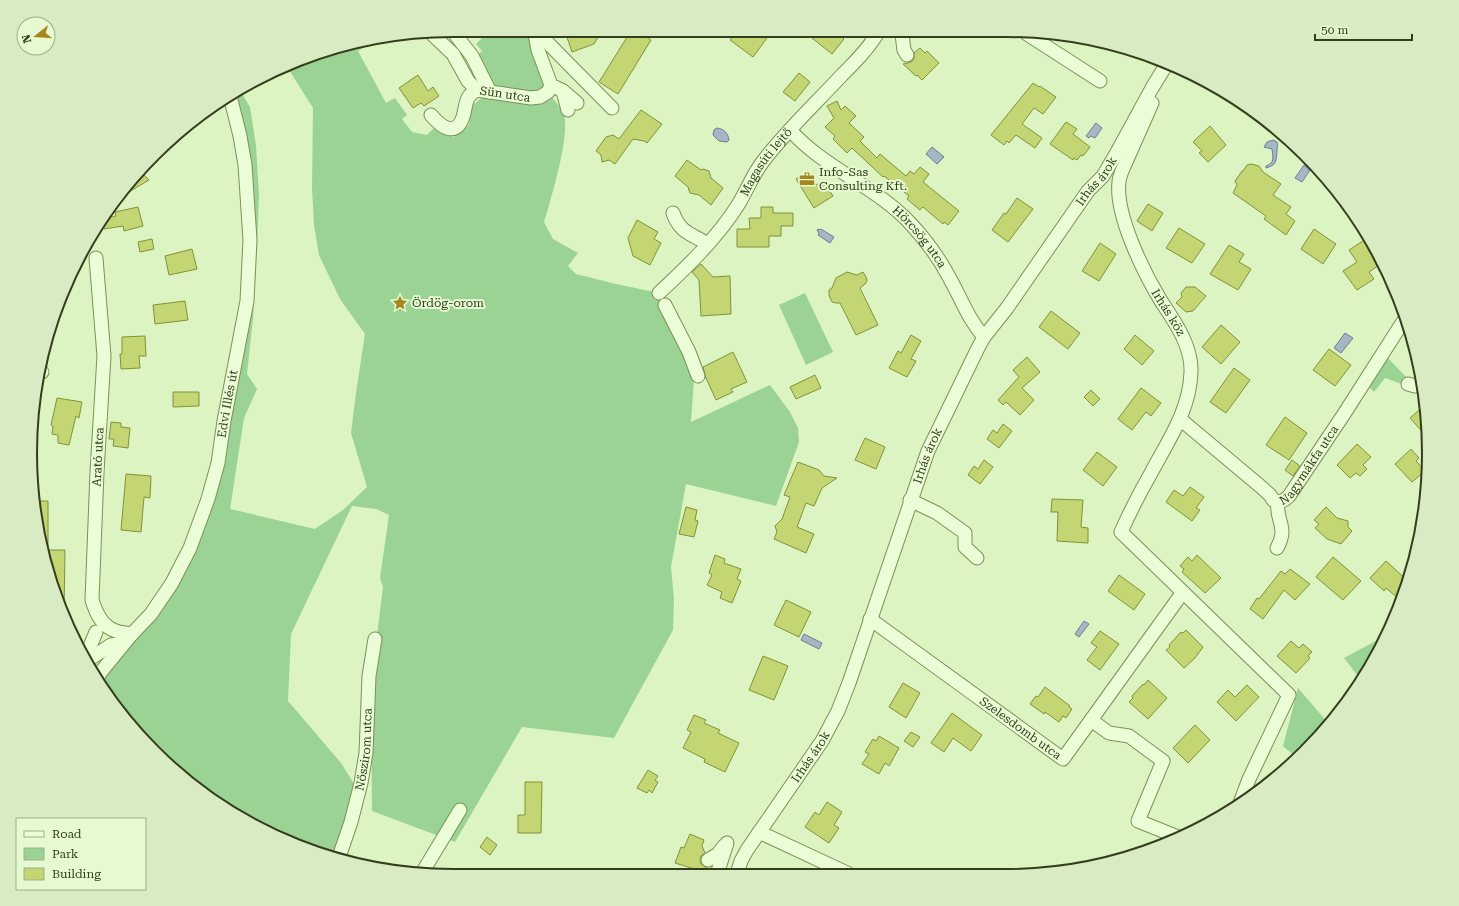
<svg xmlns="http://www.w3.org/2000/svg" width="1459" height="906" font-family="'Roboto Serif',serif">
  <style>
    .green { fill: #9bd394 }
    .water { fill: #a5b6c5; stroke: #6a7e95 }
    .building { fill: #c3d673; stroke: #829239 }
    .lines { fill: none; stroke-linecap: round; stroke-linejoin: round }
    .minor-casing { stroke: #7e9056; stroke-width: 15 }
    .minor { stroke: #eafdd6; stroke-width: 13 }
    .labels { text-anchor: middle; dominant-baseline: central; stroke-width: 4; stroke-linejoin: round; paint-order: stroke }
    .street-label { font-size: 12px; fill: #353e1c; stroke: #e6fad2 }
    .poi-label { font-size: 12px; fill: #353e1c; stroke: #e6fad2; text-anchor: start }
    .rim { fill: none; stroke: #353e1c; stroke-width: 2 }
  </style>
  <rect width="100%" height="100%" fill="#dcf3c2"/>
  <g class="green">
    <path d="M 486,34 L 535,34 L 550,96 C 556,101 561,108 564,116 C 570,136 551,199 544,222 L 553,239 L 578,253 L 568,266 L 576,274 L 616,284 L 659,293 L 662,307 L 694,379 L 691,422 L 770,385 L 790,412 L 798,428 L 799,442 L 776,506 L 686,484 L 671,567 L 674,599 L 673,630 L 614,738 L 522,727 L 455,842 L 372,811 L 371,683 L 383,587 L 380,578 L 389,515 L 376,509 L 352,506 L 291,634 L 288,701 L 341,763 L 354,784 L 336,856 L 291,844 L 196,789 L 154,752 L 101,688 L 97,679 L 172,583 L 218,463 L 250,240 L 230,96 L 240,90 L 250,107 L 256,146 L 259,195 L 257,248 L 253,318 L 247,374 L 257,389 L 244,418 L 230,509 L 315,529 L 343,510 L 367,487 L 351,433 L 356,393 L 365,334 L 340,299 L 319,255 L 314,225 L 312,188 L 313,108 L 286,65 L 317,52 L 379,38 L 358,51 L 386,103 L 395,98 L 407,115 L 402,119 L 412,132 L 427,135 L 435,127 L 441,132 L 454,137 L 469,125 L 471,106 L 496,87 L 476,56 L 482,51 L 476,44 Z"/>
    <polygon points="805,293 833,352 806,365 779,305"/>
    <polygon points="1384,354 1409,380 1407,386 1385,378 1374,392 1366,384"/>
    <polygon points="1387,635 1385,640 1361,680 1344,658"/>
    <polygon points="1298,688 1329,724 1297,758 1283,746"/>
  </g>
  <g class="water">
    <polygon points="1096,123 1102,128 1095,138 1091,136 1089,138 1086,136"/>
    <path d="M 717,128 C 724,129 728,133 729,140 L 727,142 L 719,141 L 713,135 L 714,130 Z"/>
    <path d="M 1273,140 L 1277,142 C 1278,145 1277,147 1277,151 C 1276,161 1277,165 1266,168 L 1266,166 C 1275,163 1273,157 1272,149 L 1264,147 L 1267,142 Z"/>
    <polygon points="932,147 944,157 937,164 926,154"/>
    <polygon points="1304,165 1310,170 1302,182 1295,178"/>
    <polygon points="818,229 820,230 821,229 834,237 830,243 818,235 819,233 817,230"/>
    <polygon points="1345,333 1353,338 1341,353 1334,348"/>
    <polygon points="1084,621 1089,624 1079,637 1075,634"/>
    <polygon points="804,634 822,643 819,649 801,640"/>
  </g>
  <g class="building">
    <polygon points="566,34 600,34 594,44 572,52"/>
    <polygon points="629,34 641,34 651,40 618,94 599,82"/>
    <polygon points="735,34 770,34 753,57 730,40"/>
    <polygon points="807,34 838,34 844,39 832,54"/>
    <polygon points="920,48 925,53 927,51 939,63 922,80 917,75 916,76 903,64 911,62 914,59 914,53"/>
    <polygon points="799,73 810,82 795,101 783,92"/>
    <polygon points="418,75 428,91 433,87 439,96 424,106 421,103 413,108 399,88"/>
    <polygon points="1033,83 1039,87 1040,86 1056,97 1043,114 1034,108 1022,124 1042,138 1035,148 1016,135 1009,143 1007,141 1004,145 991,135"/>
    <polygon points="837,101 841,110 845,106 856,116 849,123 864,137 860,141 877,158 880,154 906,176 910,171 914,174 920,167 929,174 923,182 959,211 948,225 944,222 943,224 923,207 920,210 907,199 909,196 884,176 883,177 852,148 847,153 833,139 835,136 825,127 834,118 827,106"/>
    <polygon points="641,110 662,124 647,143 644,141 633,139 615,164 609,160 602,162 601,155 596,151 606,137 613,135 619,139"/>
    <polygon points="1066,122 1077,129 1073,134 1090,147 1083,156 1081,155 1077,160 1074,158 1073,160 1050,144"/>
    <polygon points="1210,126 1226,145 1208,162 1199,153 1202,151 1193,142"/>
    <polygon points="687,160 701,170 703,169 709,171 711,178 723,188 711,205 699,195 690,193 688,187 675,176"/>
    <polygon points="1251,164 1259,166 1263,172 1281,184 1273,195 1291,207 1286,214 1295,221 1286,235 1264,219 1266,216 1233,193 1237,185 1235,181 1242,171 1243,171 1247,165"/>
    <polygon points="141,172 149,180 122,196 120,193"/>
    <polygon points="807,172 816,185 823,181 833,196 814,208 796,179"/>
    <polygon points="1017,198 1033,209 1008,242 992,230 1004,213 1006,214"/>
    <polygon points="1148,204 1163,213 1152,231 1137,221"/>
    <polygon points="138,207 143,226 124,231 123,226 104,229 103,219 116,216 115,212"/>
    <polygon points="761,207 773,207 773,213 793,213 793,226 781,226 781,236 769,236 769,247 737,247 737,229 750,229 749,218 761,218"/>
    <polygon points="637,220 658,232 654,239 661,243 650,265 633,256 628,238"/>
    <polygon points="1179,228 1205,244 1192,263 1166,248"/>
    <polygon points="1314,229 1336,244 1323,264 1301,249"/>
    <polygon points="1369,237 1377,252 1375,253 1382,263 1369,272 1374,279 1357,290 1343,271 1357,262 1349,250"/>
    <polygon points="152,239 154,249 140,252 138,242"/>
    <polygon points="1100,243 1116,254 1099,281 1082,271"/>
    <polygon points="1229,245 1244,254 1239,262 1251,269 1238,290 1210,274"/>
    <polygon points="192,249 197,269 169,275 165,256"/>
    <polygon points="701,264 713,277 730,276 731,314 701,316 699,280 692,272"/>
    <polygon points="847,272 857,275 863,272 866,277 867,281 865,284 860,288 878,325 856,335 840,303 836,303 832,302 830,298 829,294 829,290 832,288 836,278"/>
    <polygon points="1186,287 1195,287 1206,296 1193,311 1186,312 1176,303 1182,297 1181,293"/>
    <polygon points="185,301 188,320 155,324 153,305"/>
    <polygon points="1051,311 1080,333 1068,349 1039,327"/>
    <polygon points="1221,325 1240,342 1221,364 1202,347"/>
    <polygon points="911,335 921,341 911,359 916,361 907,377 889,368 898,351 901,353"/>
    <polygon points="1135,335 1154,351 1142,365 1124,349"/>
    <polygon points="145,336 146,356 139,356 140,368 121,369 120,354 122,354 122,337"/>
    <polygon points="1329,349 1351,365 1335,386 1313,370"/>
    <polygon points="733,352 747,382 731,389 733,392 716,400 706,378 703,367"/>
    <polygon points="1027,357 1040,372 1022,388 1034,400 1020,415 1006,402 1003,405 998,400 1019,377 1013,370"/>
    <polygon points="1234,368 1250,380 1226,413 1210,402"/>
    <polygon points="815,375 821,388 796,399 790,387"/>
    <polygon points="1141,388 1161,403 1151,416 1146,412 1132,430 1118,419"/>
    <polygon points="1091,390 1100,399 1093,406 1084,397"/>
    <polygon points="173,392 199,392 199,406 173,407"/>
    <polygon points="57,398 82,402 79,418 76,416 69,445 58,443 58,435 52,434 53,426 51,425"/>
    <polygon points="1426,404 1427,437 1410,418"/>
    <polygon points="1285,417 1307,433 1289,460 1266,445"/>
    <polygon points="111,422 121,423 121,427 130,428 128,448 113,446 114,439 109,439"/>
    <polygon points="1003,424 1012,431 999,448 987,439 993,430 997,433"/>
    <polygon points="865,438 885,447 876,469 855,460"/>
    <polygon points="1357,444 1371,457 1363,465 1367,469 1360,476 1356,473 1350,478 1337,465"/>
    <polygon points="1411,449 1419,458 1416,461 1425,471 1412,482 1395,464"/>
    <polygon points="1097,452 1117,467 1103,486 1083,470"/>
    <polygon points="984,460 993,467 980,484 968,475 974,466 978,469"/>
    <polygon points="1292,460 1300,466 1293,476 1285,470"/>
    <polygon points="798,462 819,470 824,476 837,478 822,488 814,506 806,503 797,527 814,534 806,553 774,539 777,532 775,526 782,519 790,497 784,495"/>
    <polygon points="126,474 151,476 150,498 144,497 141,532 121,530"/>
    <polygon points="1190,487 1204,497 1196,508 1200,510 1192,521 1166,502 1174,490 1183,496"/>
    <polygon points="1052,499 1083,500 1081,527 1088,528 1088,543 1057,541 1058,512 1051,512"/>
    <polygon points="33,501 48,501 48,550 65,550 64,612 52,589 34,508"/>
    <polygon points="686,507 697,510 695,520 698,521 694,537 679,534"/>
    <polygon points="1326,507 1337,518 1348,521 1348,527 1352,531 1341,544 1327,539 1315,528 1319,524 1314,520"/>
    <polygon points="715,555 725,559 724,563 741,569 737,579 741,581 732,603 720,598 722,592 707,585 712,575 709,573"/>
    <polygon points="1197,555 1221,578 1205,593 1182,572 1184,569 1180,566 1188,557 1192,561"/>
    <polygon points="1333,557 1361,581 1343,600 1316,577"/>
    <polygon points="1386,561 1408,581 1400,600 1386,588 1384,591 1370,578"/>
    <polygon points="1290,569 1310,584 1295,600 1284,590 1263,619 1250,609 1257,598 1259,599 1281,571 1285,574"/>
    <polygon points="1119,575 1145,594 1134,610 1108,591"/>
    <polygon points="786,600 811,612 799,637 774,625"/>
    <polygon points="1186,630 1203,647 1195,658 1184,668 1166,650 1170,647 1169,645 1181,632 1183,633"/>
    <polygon points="1100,631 1119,644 1100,670 1087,660 1097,647 1091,643"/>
    <polygon points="1291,641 1299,648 1303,644 1312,652 1308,656 1310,658 1296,673 1277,656"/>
    <polygon points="763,656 788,666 774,700 749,690"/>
    <polygon points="1148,680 1167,698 1148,719 1129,702 1133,698 1132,696 1143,684 1144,685"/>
    <polygon points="903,683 920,693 906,718 889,707"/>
    <polygon points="1247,685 1259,697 1236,721 1217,702 1228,690 1235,697"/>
    <polygon points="1045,687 1070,706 1069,707 1072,709 1066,718 1063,716 1059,722 1045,712 1044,714 1030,704 1036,696 1038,697"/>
    <polygon points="952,713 982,735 971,751 953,738 944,752 931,743"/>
    <polygon points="694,715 706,720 704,723 720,730 718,733 739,743 725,772 704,762 705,759 683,748 691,732 687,730"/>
    <polygon points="1195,725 1210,740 1188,763 1173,748"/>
    <polygon points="911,732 920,737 913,747 904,741"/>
    <polygon points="879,736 899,748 889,766 885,763 879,774 862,764 869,754 865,752 873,739 876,741"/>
    <polygon points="648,770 658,776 655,780 658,782 652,793 649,790 647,793 637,788"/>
    <polygon points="525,782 542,782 541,833 518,833 518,815 525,815"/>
    <polygon points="827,802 842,812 834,825 839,828 829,843 805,827 815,812 819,815"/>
    <polygon points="690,834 704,840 702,846 705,853 701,856 700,861 701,864 707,868 701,871 675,863 681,847 684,848"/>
    <polygon points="487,837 497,845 490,855 480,847"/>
  </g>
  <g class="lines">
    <g class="minor-casing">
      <g id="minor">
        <path id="s1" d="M 432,34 L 453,54 L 468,81 L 477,90 L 531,98 L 540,97 L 548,92 L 551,85"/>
        <polyline points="455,34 472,56 490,92"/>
        <polyline points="535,34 541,36 612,108"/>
        <polyline points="535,34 538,50 551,85 563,91 577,103"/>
        <polyline points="902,34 904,50 907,55"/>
        <polyline points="1027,34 1100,81"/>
        <polyline points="563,91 568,110"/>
        <path id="s2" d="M 1152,103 L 1122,171 C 1121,174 1119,178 1119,182 C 1115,215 1144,273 1161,301 C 1175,322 1192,346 1191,372 C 1190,410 1168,441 1151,473 C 1140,492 1130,512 1121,532 L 1289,695 L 1249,779 L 1240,803"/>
        <path d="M 431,115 C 441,127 456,138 463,117 C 465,111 465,104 468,98 C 470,94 472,93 477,90"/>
        <path id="s3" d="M 790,130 C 824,168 875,186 910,223 C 925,239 939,258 949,277 C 961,298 968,319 984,337"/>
        <path d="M 673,213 C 680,233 692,234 708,244"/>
        <path d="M 96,258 L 104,356 L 97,472 L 92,600 C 96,613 102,627 116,631 C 121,633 127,633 132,634"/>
        <path id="s4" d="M 659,293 C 688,266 717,238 738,205 C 747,190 753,174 764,160 C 787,130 816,103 842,75 C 855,62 868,49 877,34"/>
        <polyline points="665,305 689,352 698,376"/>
        <polyline points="40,372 42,372"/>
        <polyline points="1408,384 1415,386 1422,385"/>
        <path id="s5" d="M 1180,419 L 1260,486 L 1270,495 L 1273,500 C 1280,503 1284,501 1289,496 L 1344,414 L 1406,317"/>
        <polyline points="910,500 937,513 965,533 965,547 977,558"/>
        <path d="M 1277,548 C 1289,526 1275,521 1278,502"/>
        <path id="s6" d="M 870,619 L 1063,759 L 1183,592"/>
        <polyline points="86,656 96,632"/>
        <polyline points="88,660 111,645 124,643"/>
        <path id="s7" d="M 97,679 L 100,673 L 132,634 L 151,614 L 172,583 L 190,548 L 208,499 L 218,463 L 224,421 L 247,301 L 250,240 L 245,165 L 240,136 L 230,96"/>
        <polyline points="1091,720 1109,733 1129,736 1163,761 1138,821 1178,837"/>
        <polyline points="759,832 849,874"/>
        <path id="s8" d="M 339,857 L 351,822 L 361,783 L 366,753 L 369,676 L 375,639"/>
        <polyline points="708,860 718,854 724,846"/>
        <polyline points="422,873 460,810"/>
        <polyline points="717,874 727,843"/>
        <path id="s9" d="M 737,874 L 741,861 L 747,850 L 822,741 L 838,711 L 849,683 L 928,451 L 978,348 L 984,337 L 1007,308 L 1088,191 L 1103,176 L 1116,154 L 1152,88 L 1168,62"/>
      </g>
    </g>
    <use href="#minor" class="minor"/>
  </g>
  <defs>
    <g id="office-bare" transform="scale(1.2)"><path d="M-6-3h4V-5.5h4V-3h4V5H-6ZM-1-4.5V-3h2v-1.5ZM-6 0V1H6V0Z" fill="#a6871f" stroke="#e6fad2" stroke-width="2.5" paint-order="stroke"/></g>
    <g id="sight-bare" transform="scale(1.2)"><path d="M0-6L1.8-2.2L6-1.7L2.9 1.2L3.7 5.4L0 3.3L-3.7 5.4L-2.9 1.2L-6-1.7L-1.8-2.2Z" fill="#a6871f" stroke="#e6fad2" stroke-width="2.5" paint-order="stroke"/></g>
  </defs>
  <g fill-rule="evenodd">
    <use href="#office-bare" x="807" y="179"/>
    <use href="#sight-bare" x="400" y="303"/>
  </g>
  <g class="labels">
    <g class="street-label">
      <text stroke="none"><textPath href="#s1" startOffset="101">Sün utca</textPath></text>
      <text stroke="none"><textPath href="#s4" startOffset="170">Magasúti lejtő</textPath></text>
      <text stroke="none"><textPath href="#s9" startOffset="787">Irhás árok</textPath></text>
      <text stroke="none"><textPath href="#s3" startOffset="169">Hörcsög utca</textPath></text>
      <text stroke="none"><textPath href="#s2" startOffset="227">Irhás köz</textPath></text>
      <text stroke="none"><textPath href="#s7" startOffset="311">Edvi Illés út</textPath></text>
      <text stroke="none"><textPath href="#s9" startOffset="463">Irhás árok</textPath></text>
      <text transform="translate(98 457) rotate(-87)">Arató utca</text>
      <text stroke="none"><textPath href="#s5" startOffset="178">Nagymákfa utca</textPath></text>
      <text stroke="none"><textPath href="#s6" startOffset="186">Szelesdomb utca</textPath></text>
      <text stroke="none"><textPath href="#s8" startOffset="111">Nőszirom utca</textPath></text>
      <text stroke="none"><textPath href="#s9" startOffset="139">Irhás árok</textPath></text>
    </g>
    <g class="poi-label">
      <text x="819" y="172">Info-Sas<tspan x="819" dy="14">Consulting Kft.</tspan></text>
      <text x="412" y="303">Ördög-orom</text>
    </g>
  </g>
  <path d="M0 0H1459V906H0ZM453 37H1006A416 416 0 0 1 1422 453V453A416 416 0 0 1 1006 869H453A416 416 0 0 1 37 453V453A416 416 0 0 1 453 37Z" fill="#d8ebc3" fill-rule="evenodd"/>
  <path class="rim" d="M453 37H1006A416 416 0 0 1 1422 453V453A416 416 0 0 1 1006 869H453A416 416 0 0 1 37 453V453A416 416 0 0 1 453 37Z"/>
  <rect x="16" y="818" width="130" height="72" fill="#e6fad2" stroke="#9faf89"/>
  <rect x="24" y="831" width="20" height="6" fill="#eafdd6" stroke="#9faf89"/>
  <text x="52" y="838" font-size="12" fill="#353e1c">Road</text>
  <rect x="24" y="848" width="20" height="12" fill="#9bd394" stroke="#9faf89"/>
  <text x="52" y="858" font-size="12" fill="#353e1c">Park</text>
  <rect x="24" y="868" width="20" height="12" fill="#c3d673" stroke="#9faf89"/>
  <text x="52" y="878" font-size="12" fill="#353e1c">Building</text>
  <g transform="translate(36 36) rotate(253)"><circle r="19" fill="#e6fad2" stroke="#9faf89"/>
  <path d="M0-3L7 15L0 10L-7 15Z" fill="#a6871f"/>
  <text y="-6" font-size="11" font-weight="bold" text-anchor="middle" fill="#353e1c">N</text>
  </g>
  <path d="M1315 34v6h97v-6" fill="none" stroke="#353e1c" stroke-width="2"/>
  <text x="1321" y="34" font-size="12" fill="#353e1c" stroke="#e6fad2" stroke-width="3" paint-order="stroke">50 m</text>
</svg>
